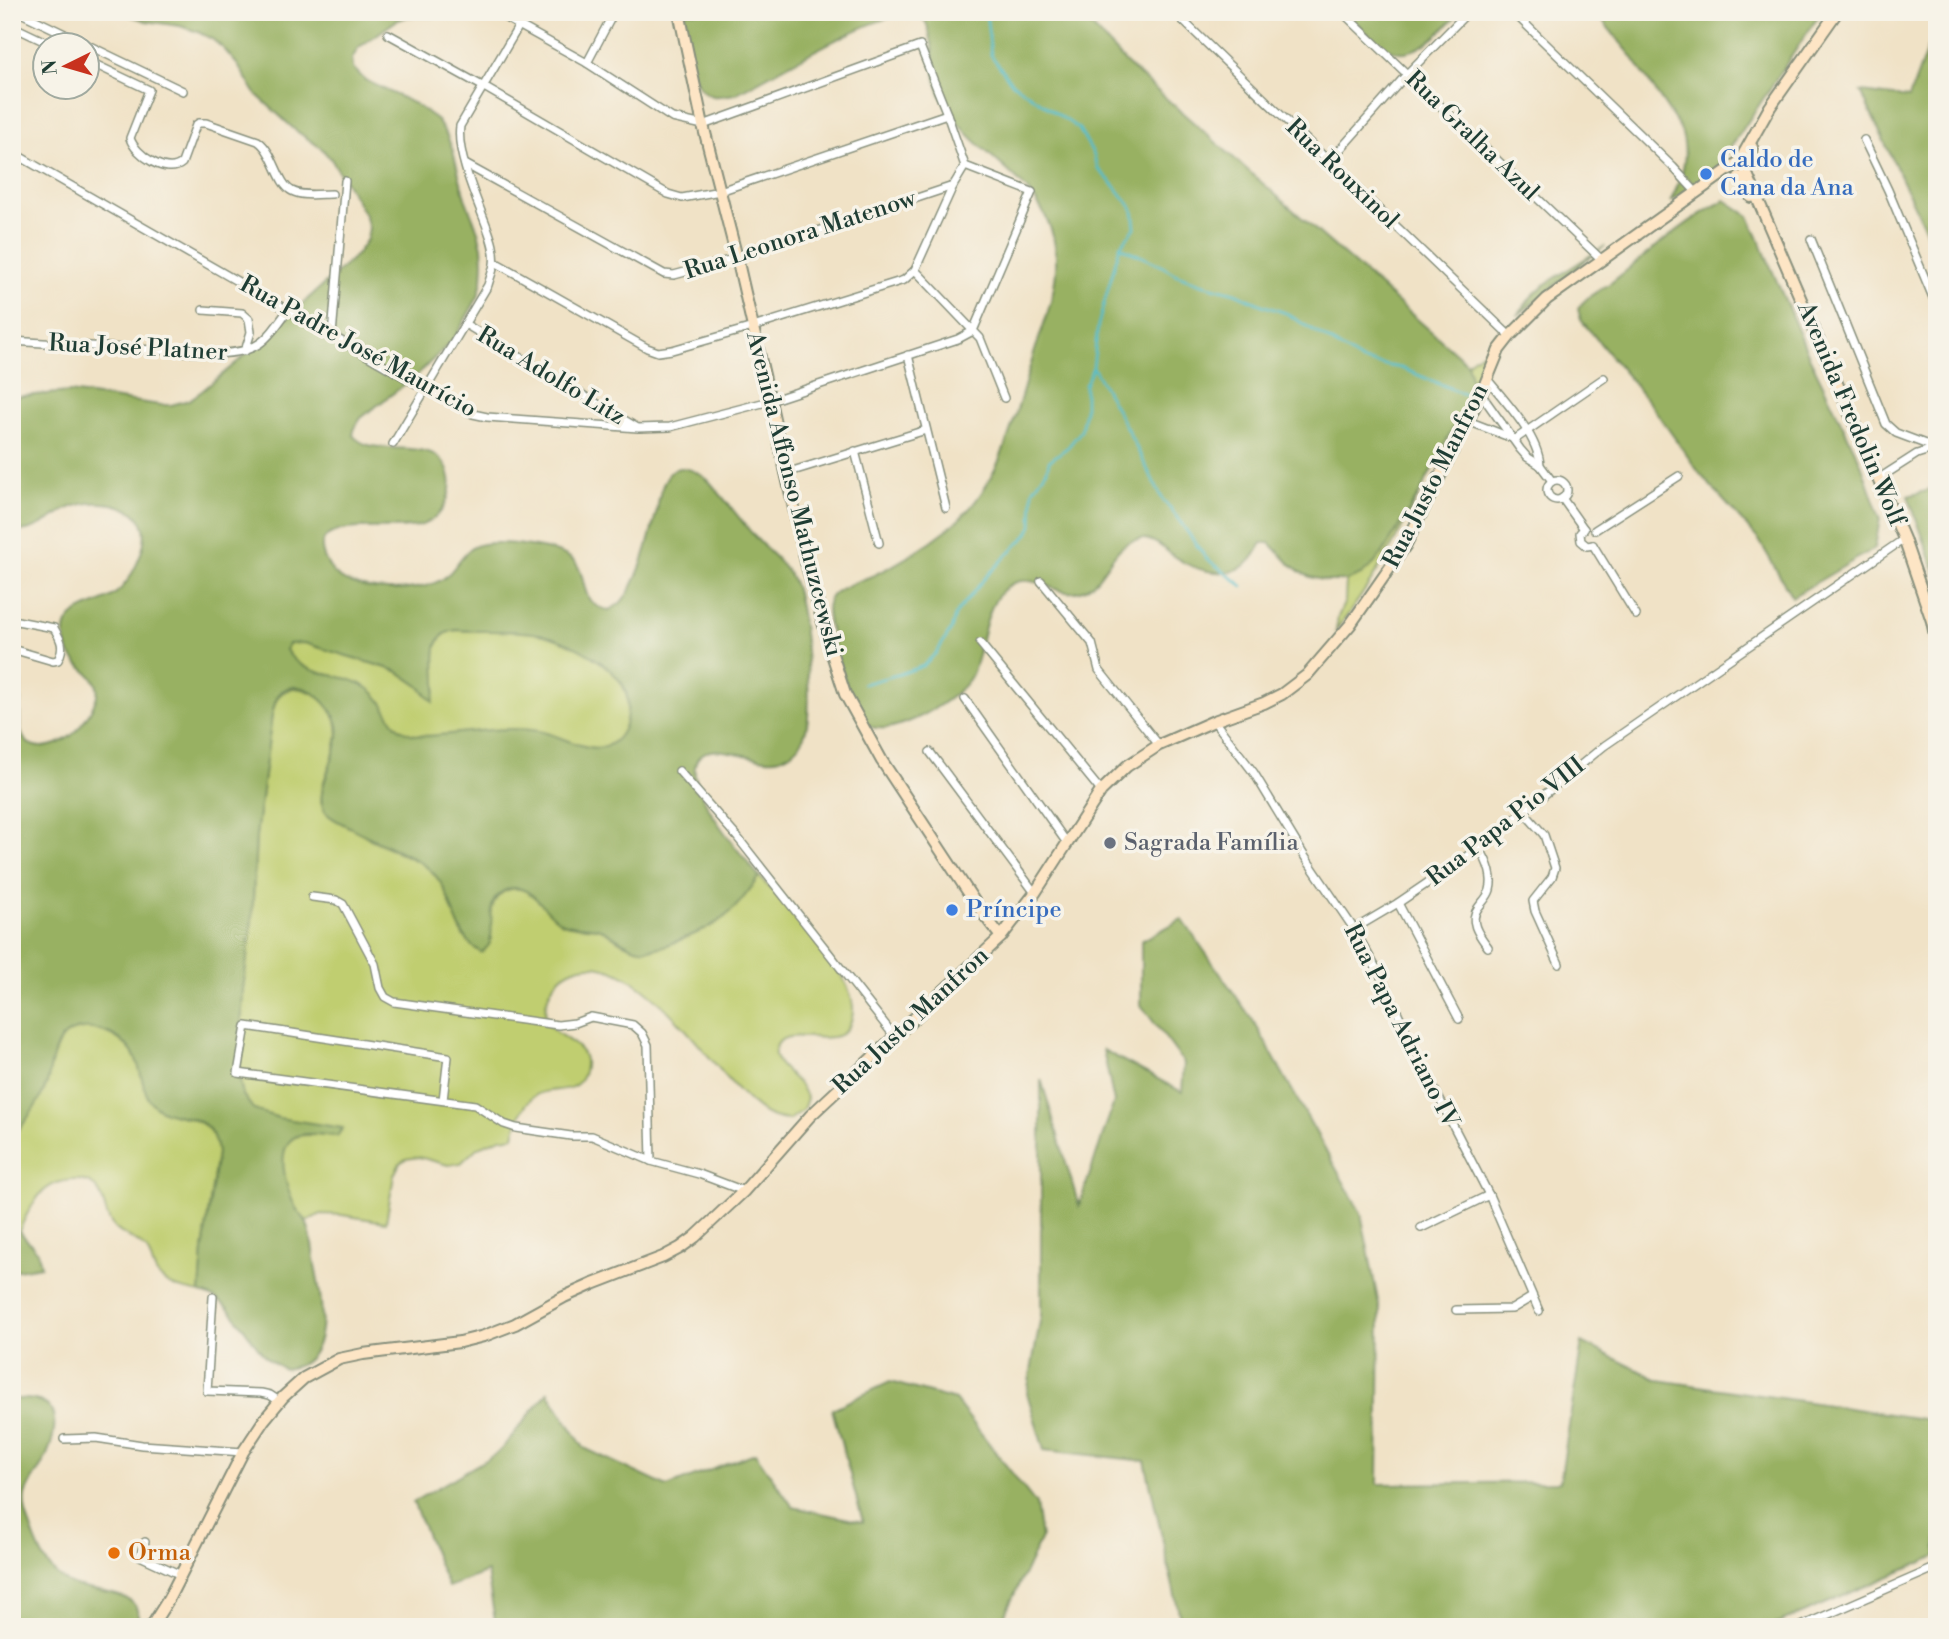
<svg xmlns="http://www.w3.org/2000/svg" width="1949" height="1639" font-family="'Libre Bodoni',serif">
  <style>
    .green { fill: #c0ce70; stroke: #708652; stroke-width: 2 }
    .forest { fill: #98b162; stroke: #5c774b; stroke-width: 2; fill-rule: evenodd }
    .lines { fill: none; stroke-linecap: round; stroke-linejoin: round }
    .stream { stroke: #51bdcb; stroke-width: 2.5 }
    .street-casing { stroke: #88907d; stroke-width: 10 }
    .secondary-casing { stroke: #88907d; stroke-width: 14 }
    .street { stroke: #fff; stroke-width: 7 }
    .secondary { stroke: #fde5c5; stroke-width: 10 }
    .shop-dot { fill: #3f7fe0; stroke: #f7f3e8; stroke-width: 2.5 }
    .worship-dot { fill: #6b7280; stroke: #f7f3e8; stroke-width: 2.5 }
    .food-dot { fill: #e8710a; stroke: #f7f3e8; stroke-width: 2.5 }
    .labels { text-anchor: middle; dominant-baseline: central; stroke-width: 7; stroke-linejoin: round; paint-order: stroke }
    .street-label { font-size: 24px; fill: #1f3d34; stroke: #f7f3e8 }
    .shop-label { font-size: 24px; fill: #366cbe; stroke: #f7f3e8; text-anchor: start }
    .worship-label { font-size: 24px; fill: #5b616d; stroke: #f7f3e8; text-anchor: start }
    .food-label { font-size: 24px; fill: #c56008; stroke: #f7f3e8; text-anchor: start }
  </style>
  <rect width="100%" height="100%" fill="#f7f3e8"/>
  <filter id="ink" filterUnits="userSpaceOnUse"><feTurbulence type="fractalNoise" baseFrequency=".0143" numOctaves="2"/><feDisplacementMap in="SourceGraphic" scale="14" xChannelSelector="R" yChannelSelector="G"/><feConvolveMatrix kernelMatrix="1 2 1 2 8 2 1 2 1" color-interpolation-filters="sRGB"/></filter>
  <filter id="wash" filterUnits="userSpaceOnUse"><feTurbulence type="fractalNoise" baseFrequency=".00686" numOctaves="4" result="noise"/><feDisplacementMap in="SourceGraphic" scale="28" xChannelSelector="R" yChannelSelector="G"/><feGaussianBlur stdDeviation="1.57" result="paint"/><feColorMatrix in="noise" values="0 0 0 0 0 0 0 0 0 0 0 0 0 0 0 0 0 1.4 0 .05"/><feComposite in="paint" operator="in"/></filter>
  <g filter="url(#wash)">
    <rect width="100%" height="100%" fill="#f0e2c6"/>
    <g class="green">
      <polygon points="1504,327 1470,395 1471,379 1467,363 1484,350 1493,336"/>
      <path d="M 1421,491 C 1396,540 1370,588 1336,630 L 1338,617 L 1345,601 L 1346,581 L 1361,575 L 1382,554 Z"/>
      <path d="M 457,630 C 487,633 532,627 559,638 C 576,645 610,665 620,681 C 633,701 631,735 607,746 C 597,751 585,746 576,743 L 411,735 L 401,731 L 390,718 L 380,701 L 329,676 L 311,670 L 292,660 L 286,650 L 289,643 L 304,643 L 397,671 L 419,686 L 433,701 C 439,677 423,634 457,630 Z"/>
      <path d="M 293,688 C 307,689 318,694 327,704 C 348,729 333,755 324,781 C 322,788 322,796 321,803 L 370,839 L 419,862 L 432,871 L 443,886 L 463,936 L 490,943 C 490,925 487,894 511,889 C 534,884 544,913 562,922 C 573,928 586,926 598,928 C 609,931 616,941 626,944 C 632,947 641,948 647,949 C 657,949 668,945 678,941 C 718,926 735,913 759,876 C 783,904 855,973 853,1010 C 850,1065 783,1015 775,1050 C 772,1063 792,1075 799,1084 C 802,1088 804,1093 807,1098 L 803,1110 L 789,1120 C 769,1118 762,1113 747,1099 C 708,1064 634,942 572,970 C 561,975 552,985 548,997 C 531,1045 598,1032 583,1075 C 575,1096 552,1086 536,1095 C 523,1103 517,1122 514,1136 L 501,1138 L 478,1147 L 461,1163 L 448,1165 L 419,1157 L 406,1159 L 400,1163 L 394,1175 L 386,1222 L 342,1215 L 321,1214 L 307,1221 C 303,1217 299,1213 296,1209 C 287,1194 276,1155 289,1141 C 295,1135 303,1135 310,1135 L 279,1118 L 254,1110 L 243,1095 L 240,1081 L 240,1049 L 243,989 L 252,921 L 256,836 L 272,715 C 276,699 277,693 293,688 Z"/>
      <path d="M 87,1028 C 111,1031 132,1044 141,1068 C 146,1084 144,1094 158,1107 C 162,1111 168,1112 173,1113 C 199,1121 214,1123 217,1153 L 203,1250 L 200,1293 C 185,1290 167,1287 157,1274 C 152,1266 151,1256 146,1249 C 138,1239 123,1237 115,1228 C 104,1218 106,1200 97,1189 C 93,1183 86,1181 79,1180 C 43,1178 32,1203 19,1231 L 12,1231 L 12,1138 L 24,1123 L 60,1040 L 70,1032 Z"/>
    </g>
    <g class="forest">
      <path d="M 120,12 L 447,12 L 434,17 L 409,16 L 396,21 L 358,48 L 352,59 L 353,68 L 365,80 L 415,104 L 436,119 L 447,136 L 453,151 L 465,198 L 477,228 L 482,247 L 483,262 L 482,281 L 478,297 L 454,339 L 417,375 L 361,418 L 355,427 L 353,435 C 372,462 439,431 449,474 C 452,482 450,492 447,500 C 443,512 434,520 422,525 C 394,535 293,510 330,568 C 348,596 420,595 444,578 C 459,567 462,547 483,544 C 503,541 562,547 575,562 C 590,580 577,605 609,610 C 613,608 619,605 622,601 C 640,582 650,535 657,510 C 659,499 661,484 669,474 C 679,461 698,472 708,480 C 724,498 739,518 755,537 C 767,551 785,564 793,581 C 804,605 814,709 805,733 C 801,745 792,754 780,758 C 759,765 712,738 698,758 C 680,784 742,856 759,876 C 735,914 718,926 677,941 C 666,946 653,950 641,949 C 626,947 616,936 603,930 C 590,924 574,929 561,922 C 543,912 529,878 504,891 C 482,903 497,928 489,945 C 487,948 484,950 482,953 C 450,935 456,892 429,869 C 410,853 372,840 349,827 C 341,823 332,819 326,813 C 310,793 342,754 338,726 C 334,706 304,676 282,691 C 275,697 274,707 272,715 L 256,836 L 252,921 L 243,989 L 240,1049 L 240,1081 L 243,1095 L 254,1110 L 279,1118 L 343,1128 L 337,1136 C 326,1136 311,1132 300,1135 C 272,1143 286,1189 295,1206 C 298,1213 305,1217 307,1224 C 312,1236 313,1252 315,1266 C 321,1294 332,1348 300,1365 C 295,1367 289,1368 284,1369 C 278,1365 271,1362 266,1357 C 244,1334 234,1300 200,1293 L 203,1250 L 217,1153 C 212,1103 173,1127 151,1102 C 140,1089 143,1064 129,1048 C 114,1029 75,1019 59,1042 C 51,1054 51,1070 47,1083 C 40,1103 25,1122 12,1138 L 12,662 C 35,680 0,745 41,747 C 54,747 70,739 78,729 C 126,668 71,681 65,639 C 61,607 97,608 115,594 C 131,582 148,547 144,528 C 142,520 135,512 127,509 C 108,500 84,501 65,510 C 54,516 45,524 33,528 C 26,531 19,531 12,532 L 12,397 L 70,392 L 160,405 L 171,405 L 189,400 L 202,391 L 242,358 L 342,268 L 357,254 L 367,239 L 369,228 L 365,215 L 357,201 L 331,159 L 321,148 L 295,130 L 256,94 L 237,64 L 224,49 L 212,39 L 198,32 L 180,26 L 146,21 ZM 457,630 C 482,632 508,630 533,633 C 559,636 600,657 617,677 C 626,686 629,699 627,712 C 626,726 621,740 606,746 C 588,754 558,734 539,731 C 505,725 462,734 427,736 C 382,734 396,708 368,688 C 342,670 305,680 286,650 L 288,644 L 304,643 L 397,671 L 419,686 L 433,702 C 434,696 436,691 436,685 C 437,663 427,634 457,630 Z"/>
      <path d="M 685,12 L 1078,12 L 1127,64 L 1467,363 L 1471,379 L 1470,395 L 1421,491 L 1382,554 L 1374,564 L 1361,575 L 1346,581 L 1327,581 L 1310,577 L 1300,572 L 1289,563 L 1270,543 L 1262,543 C 1257,551 1252,562 1242,567 C 1223,579 1192,569 1175,557 C 1165,550 1154,538 1141,539 C 1111,541 1108,579 1083,590 C 1059,600 1038,573 1014,583 C 983,596 984,647 972,674 C 963,697 887,744 865,723 C 852,710 822,619 828,603 C 829,598 834,593 838,591 C 849,583 863,580 874,575 C 900,563 926,546 949,528 C 1001,488 1013,420 1032,360 C 1041,330 1055,299 1056,268 C 1060,184 979,165 944,102 C 930,78 937,50 927,25 C 925,20 921,16 915,15 C 882,7 769,77 735,94 C 728,95 720,97 713,96 C 686,91 687,34 685,12 Z"/>
      <path d="M 1345,12 L 1460,12 C 1443,30 1414,64 1387,48 C 1371,39 1358,24 1345,12 Z"/>
      <path d="M 1595,12 L 1821,12 L 1715,171 L 1670,202 C 1683,177 1690,154 1680,128 L 1631,55 Z"/>
      <polygon points="1937,22 1937,254 1861,92 1909,98"/>
      <path d="M 1725,200 L 1749,216 L 1808,354 L 1860,461 L 1880,518 L 1875,548 L 1792,597 L 1759,540 L 1700,474 L 1652,406 L 1581,320 L 1578,309 C 1585,296 1600,291 1612,282 C 1649,253 1683,222 1725,200 Z"/>
      <polygon points="1605,246 1595,253 1517,316 1532,296 1544,285"/>
      <polygon points="1937,488 1937,576 1908,496"/>
      <polygon points="1182,919 1254,1022 1361,1213 1380,1311 1378,1484 1560,1482 1582,1342 1658,1380 1937,1421 1937,1556 1770,1627 1182,1627 1145,1461 1044,1450 1027,1393 1041,1316 1041,1079 1079,1206 1114,1102 1103,1050 1182,1092 1184,1063 1141,1005 1141,941"/>
      <polygon points="12,1231 19,1231 38,1252 41,1266 12,1271"/>
      <polygon points="890,1382 955,1400 1036,1504 1041,1538 999,1627 496,1627 487,1572 448,1587 413,1502 499,1452 548,1392 584,1448 667,1487 755,1453 793,1507 863,1522 832,1409"/>
      <path d="M 12,1399 C 21,1399 31,1398 39,1401 C 65,1410 52,1446 43,1463 C 37,1474 28,1484 25,1496 C 23,1506 27,1518 31,1528 C 37,1545 45,1567 61,1578 C 66,1582 74,1586 80,1587 C 101,1594 149,1591 136,1627 L 12,1627 Z"/>
    </g>
    <g class="lines">
      <g class="stream">
        <polyline points="1121,247 1160,265 1175,274 1201,284 1235,293 1262,305 1286,313 1362,361 1401,368 1469,396"/>
        <polyline points="1093,367 1126,427 1163,500 1176,516 1206,558 1243,586"/>
        <polyline points="863,684 900,674 923,666 937,652 951,630 955,615 985,578 1028,534 1032,526 1033,490 1047,470 1049,461 1068,447 1081,431 1085,410 1085,385 1093,367 1098,325 1120,246 1135,228 1133,209 1115,186 1098,169 1093,153 1079,129 1011,82 991,55 986,12"/>
      </g>
    </g>
  </g>
  <g filter="url(#ink)">
    <g class="lines">
      <g class="street-casing">
        <g id="street">
          <polyline points="19,12 183,91"/>
          <polyline points="495,12 587,63 672,118 703,125 920,46 947,114 965,166"/>
          <polyline points="1174,12 1510,336"/>
          <polyline points="1342,12 1601,259"/>
          <polyline points="1513,12 1673,167 1696,192"/>
          <polyline points="12,26 54,46"/>
          <polyline points="388,34 484,87 668,194 682,198 720,191 947,114"/>
          <path d="M 88,61 L 149,90 L 130,138 C 135,155 167,176 182,163 L 196,125 L 199,123 L 206,123 L 258,141 C 275,153 277,183 292,191 C 303,197 320,194 332,194"/>
          <polyline points="587,63 614,12"/>
          <polyline points="1864,140 1888,190 1937,307"/>
          <polyline points="12,152 425,389 473,414 487,417 638,428 670,427 770,401 958,339 973,331"/>
          <polyline points="1329,162 1407,74 1468,12"/>
          <polyline points="465,164 664,274 674,275 737,258 953,186"/>
          <polyline points="965,166 1032,192 973,331"/>
          <polyline points="1811,239 1886,424 1896,433 1936,448"/>
          <polyline points="495,262 647,348 658,352 672,350 753,327 904,280 915,270 953,186 965,166"/>
          <polyline points="915,270 980,338 1004,398"/>
          <polyline points="203,310 242,313 249,319 251,332 245,351"/>
          <polyline points="465,324 636,427"/>
          <polyline points="332,335 345,181"/>
          <path d="M 12,341 L 215,354 C 258,352 264,344 288,310"/>
          <polyline points="908,355 946,508"/>
          <path d="M 1487,379 C 1505,401 1538,436 1540,465"/>
          <polyline points="1481,394 1520,449 1527,457 1540,465 1552,481"/>
          <polyline points="1468,421 1512,438"/>
          <polyline points="1514,440 1604,378"/>
          <path d="M 393,444 L 488,285 C 490,278 493,271 494,264 C 496,252 491,238 487,227 C 477,200 456,154 460,126 L 527,12"/>
          <polyline points="855,451 879,543"/>
          <polyline points="786,473 926,430"/>
          <polyline points="1878,479 1917,454 1936,448"/>
          <circle cx="1557" cy="490" r="10"/>
          <polyline points="1562,498 1584,529"/>
          <polyline points="1584,529 1580,533 1581,541 1587,546 1593,545"/>
          <polyline points="1595,530 1679,476"/>
          <polyline points="1593,545 1636,615"/>
          <polyline points="1041,581 1092,643 1099,670 1159,745"/>
          <path d="M 12,620 L 54,628 C 61,640 65,647 58,660 L 53,661 L 12,649"/>
          <polyline points="980,643 1101,791"/>
          <polyline points="965,699 1067,843"/>
          <polyline points="1214,721 1254,773 1305,857 1354,929 1381,977 1424,1069 1489,1195 1539,1311"/>
          <polyline points="930,752 1035,893"/>
          <polyline points="679,771 738,838 895,1037"/>
          <polyline points="1523,811 1544,835 1555,868 1552,877 1533,901 1535,911 1559,964"/>
          <path d="M 1479,848 C 1486,859 1494,876 1490,890 C 1488,897 1482,902 1478,908 C 1468,922 1480,936 1488,947"/>
          <polyline points="312,897 336,900 343,904 375,964 380,988 385,997 394,1002 558,1025 575,1023 591,1017 633,1025 642,1033 648,1045 651,1161"/>
          <polyline points="1398,903 1459,1019"/>
          <polyline points="1354,929 1398,903 1479,848 1604,746 1904,539"/>
          <polyline points="443,1100 448,1057 246,1026 238,1073 475,1105 504,1124 516,1128 571,1136 592,1136 651,1161 699,1174 744,1191"/>
          <polyline points="1421,1228 1489,1195"/>
          <polyline points="213,1297 207,1391 261,1393 270,1395 279,1401"/>
          <polyline points="1456,1310 1512,1309 1532,1297"/>
          <polyline points="64,1439 96,1438 142,1445 243,1452"/>
          <polyline points="145,1542 140,1556 181,1575"/>
          <polyline points="1799,1627 1937,1567"/>
        </g>
      </g>
      <g class="secondary-casing">
        <g id="secondary">
          <polyline points="679,12 703,125 737,258 770,401 806,562 832,654 845,694 882,761 976,904 1001,937"/>
          <polyline points="1752,147 1746,172 1904,539 1932,621 1937,645"/>
          <polyline points="1739,177 1751,197"/>
          <polyline points="151,1627 168,1600 243,1452 264,1420 283,1397 304,1378 339,1359 363,1354 460,1342 484,1336 515,1324 564,1297 593,1284 663,1257 680,1248 695,1237 744,1191 810,1116 1001,937 1035,893 1101,791 1127,766 1159,745 1214,721 1264,703 1282,694 1307,675 1350,625 1405,546 1481,394 1499,350 1510,336 1547,299 1739,162 1770,107 1837,12"/>
        </g>
      </g>
      <use href="#street" class="street"/>
      <use href="#secondary" class="secondary"/>
    </g>
  </g>
  <g class="shop-dot">
    <circle cx="1706" cy="174" r="7"/>
    <circle cx="952" cy="910" r="7"/>
  </g>
  <circle class="worship-dot" cx="1110" cy="843" r="7"/>
  <circle class="food-dot" cx="114" cy="1553" r="7"/>
  <g class="labels">
    <g class="street-label">
      <text transform="translate(1472 136) rotate(44)">Rua Gralha Azul</text>
      <text transform="translate(1342 174) rotate(44)">Rua Rouxinol</text>
      <text transform="translate(800 235) rotate(-18)">Rua Leonora Matenow</text>
      <text transform="translate(358 347) rotate(29)">Rua Padre José Maurício</text>
      <text transform="translate(138 348) rotate(3)">Rua José Platner</text>
      <text transform="translate(551 376) rotate(31)">Rua Adolfo Litz</text>
      <text transform="translate(1851 414) rotate(67)">Avenida Fredolin Wolf</text>
      <text transform="translate(1436 476) rotate(-63)">Rua Justo Manfron</text>
      <text transform="translate(794 494) rotate(76)">Avenida Affonso Mathuzcewski</text>
      <text transform="translate(1506 822) rotate(-38)">Rua Papa Pio VIII</text>
      <text transform="translate(911 1021) rotate(-43)">Rua Justo Manfron</text>
      <text transform="translate(1401 1026) rotate(63)">Rua Papa Adriano IV</text>
    </g>
    <g class="shop-label">
      <text x="1720" y="160">Caldo de<tspan x="1720" dy="28">Cana da Ana</tspan></text>
      <text x="966" y="910">Príncipe</text>
    </g>
    <g class="worship-label">
      <text x="1124" y="843">Sagrada Família</text>
    </g>
    <g class="food-label">
      <text x="128" y="1553">Orma</text>
    </g>
  </g>
  <rect width="1949" height="1639" fill="none" stroke="#f7f3e8" stroke-width="42"/>
  <g transform="translate(66 66) rotate(265)"><circle r="33" fill="#f7f3e8" stroke="#a1aaa0" stroke-width="2"/>
  <path d="M0-5L12 26L0 18L-12 26Z" fill="#c8321e"/>
  <text y="-10" font-size="19" font-weight="bold" text-anchor="middle" fill="#1f3d34">N</text>
  </g>
</svg>
